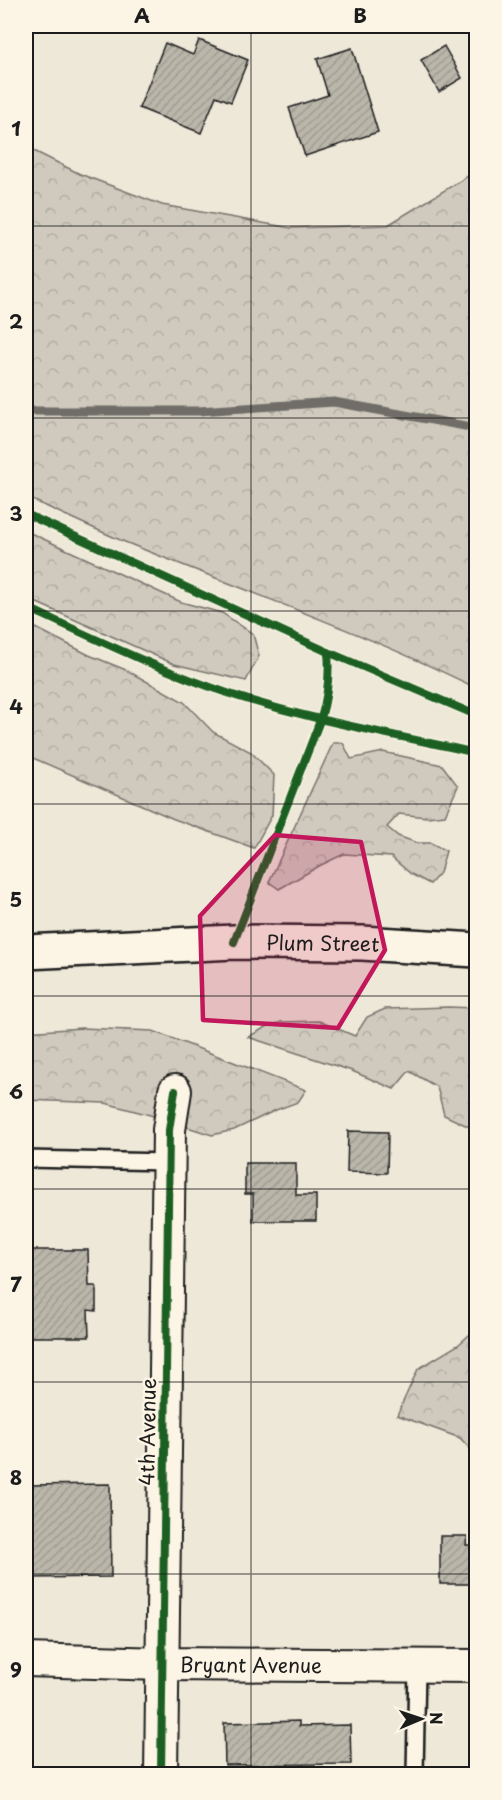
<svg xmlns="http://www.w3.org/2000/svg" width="502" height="1800" font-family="'Playpen Sans',sans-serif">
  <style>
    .forest { fill: url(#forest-crowns); stroke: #76736c; stroke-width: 1.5 }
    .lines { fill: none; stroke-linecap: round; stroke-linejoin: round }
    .stream { stroke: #6f6c67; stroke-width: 9 }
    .building { fill: url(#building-hatch); stroke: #1c1c1c; stroke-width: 1.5 }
    .service-casing { stroke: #1c1c1c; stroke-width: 20 }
    .minor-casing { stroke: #1c1c1c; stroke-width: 36 }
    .secondary-casing { stroke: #1c1c1c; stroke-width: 38 }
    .service { stroke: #fcf5e5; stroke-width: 15 }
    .minor { stroke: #fcf5e5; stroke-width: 32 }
    .secondary { stroke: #fcf5e5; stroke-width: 33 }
    .cycleway-casing { stroke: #fcf5e5; stroke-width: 11 }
    .cycleway { stroke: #1b5e20; stroke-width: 8 }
    .marked { fill: #c2185b; fill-opacity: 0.2; stroke: #c2185b; stroke-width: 4.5; stroke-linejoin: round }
    .grid { fill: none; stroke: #1c1c1c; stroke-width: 1.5; stroke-opacity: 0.55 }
    .labels { text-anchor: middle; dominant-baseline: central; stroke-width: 5; stroke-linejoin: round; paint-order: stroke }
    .street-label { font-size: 20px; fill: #1c1c1c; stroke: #fcf5e5 }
    .neatline { fill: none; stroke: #1c1c1c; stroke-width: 2 }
    .grid-label { font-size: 20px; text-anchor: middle; font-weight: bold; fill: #1c1c1c }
  </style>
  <defs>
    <pattern id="forest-crowns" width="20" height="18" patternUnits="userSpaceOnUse" patternTransform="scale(1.5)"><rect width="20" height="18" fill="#cfcabd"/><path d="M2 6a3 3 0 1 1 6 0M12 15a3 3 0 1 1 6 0" fill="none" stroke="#b1ada2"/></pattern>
    <pattern id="building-hatch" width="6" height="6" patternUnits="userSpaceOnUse" patternTransform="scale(1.5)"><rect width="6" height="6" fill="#bab6aa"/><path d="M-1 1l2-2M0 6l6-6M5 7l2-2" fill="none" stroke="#9f9c92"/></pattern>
  </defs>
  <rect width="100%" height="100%" fill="#eee8d9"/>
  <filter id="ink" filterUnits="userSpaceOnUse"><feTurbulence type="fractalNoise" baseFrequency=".0167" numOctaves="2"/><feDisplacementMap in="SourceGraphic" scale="12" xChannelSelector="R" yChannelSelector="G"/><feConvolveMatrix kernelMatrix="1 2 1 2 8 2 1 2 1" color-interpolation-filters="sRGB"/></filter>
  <g filter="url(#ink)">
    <g class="forest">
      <path d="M 26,147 L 80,174 L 162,205 L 291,228 L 388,225 L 476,171 L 476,688 C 363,632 243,590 125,542 C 92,528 59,512 26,497 Z"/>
      <polygon points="26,531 181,602 222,613 253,634 259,656 246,681 174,664 26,598"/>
      <polygon points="26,623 89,655 126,670 184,702 213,732 251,752 274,775 272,815 254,848 174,819 26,755"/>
      <polygon points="333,743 343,743 351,759 383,752 442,765 458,786 445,815 427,817 399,814 387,827 398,836 417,843 431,843 446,851 440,873 430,884 411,874 391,857 344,854 321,865 279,889 269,882"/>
      <polygon points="448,1007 476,1008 476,1130 444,1115 437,1087 409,1071 394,1089 352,1071 248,1037 266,1027 281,1022 319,1021 355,1036 367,1017 385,1009"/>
      <polygon points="82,1028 153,1031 306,1090 298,1102 276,1110 234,1130 212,1135 150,1115 105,1103 26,1100 26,1032"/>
      <polygon points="476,1329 476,1455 460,1438 397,1415 418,1369 458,1345"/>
    </g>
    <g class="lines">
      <polyline class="stream" points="26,411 198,411 334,402 476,428"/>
    </g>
    <g class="building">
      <polygon points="199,40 248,60 231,102 216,96 201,133 139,108 165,43 193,55"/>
      <polygon points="444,46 462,78 439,92 421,60"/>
      <polygon points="352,48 378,132 305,156 289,108 328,95 317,59"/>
      <polygon points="348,1131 388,1132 387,1173 347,1172"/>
      <polygon points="245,1163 296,1163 296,1195 316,1195 316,1221 253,1221 253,1194 245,1194"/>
      <polygon points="26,1250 88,1250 89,1286 96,1286 96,1311 88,1310 89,1337 26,1337"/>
      <polygon points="110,1484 111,1577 26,1578 26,1485"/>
      <polygon points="440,1536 467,1536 466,1545 477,1545 477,1584 440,1584"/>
      <polygon points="299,1721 299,1726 350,1725 351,1764 225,1765 224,1723"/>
    </g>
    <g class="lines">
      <g class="service-casing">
        <g id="service">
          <polyline points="26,1159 168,1162"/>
          <polyline points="415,1774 417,1666"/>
        </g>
      </g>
      <g class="minor-casing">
        <g id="minor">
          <path id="s1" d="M 26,1660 L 163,1664 L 476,1666"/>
          <polyline points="161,1774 169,1130 175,1091"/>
        </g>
      </g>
      <g class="secondary-casing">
        <g id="secondary">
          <path id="s2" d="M 26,952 L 234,942 L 362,943 L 476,950"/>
        </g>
      </g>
      <use href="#service" class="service"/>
      <use href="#minor" class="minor"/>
      <use href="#secondary" class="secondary"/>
      <g class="cycleway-casing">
        <g id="cycleway">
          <polyline points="26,514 328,652 476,715"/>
          <path d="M 26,607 C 95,639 164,672 236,696 C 314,721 397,735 476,753"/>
          <path d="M 234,942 L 321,718 C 328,695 330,676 328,652"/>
          <polyline points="161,1774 169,1130 175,1091"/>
        </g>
      </g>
      <use href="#cycleway" class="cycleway"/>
    </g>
  </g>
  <path class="marked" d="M 275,835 L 361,842 L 385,950 L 338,1028 L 203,1020 L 200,916 Z"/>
  <path class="grid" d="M 251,26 L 251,1774M 26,226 L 476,226M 26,418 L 476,418M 26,611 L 476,611M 26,804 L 476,804M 26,996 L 476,996M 26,1189 L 476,1189M 26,1382 L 476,1382M 26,1574 L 476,1574"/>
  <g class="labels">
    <g class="street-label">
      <text stroke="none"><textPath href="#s2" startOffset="297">Plum Street</textPath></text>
      <text transform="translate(147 1432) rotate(-89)">4th Avenue</text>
      <text stroke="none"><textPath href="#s1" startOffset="225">Bryant Avenue</textPath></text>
    </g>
  </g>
  <rect width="502" height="1800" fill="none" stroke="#fcf5e5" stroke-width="66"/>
  <g transform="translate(421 1719) rotate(88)" stroke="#fcf5e5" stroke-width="4.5" paint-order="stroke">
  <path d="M0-4.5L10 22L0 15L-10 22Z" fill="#1c1c1c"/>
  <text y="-9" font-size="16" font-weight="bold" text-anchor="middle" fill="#1c1c1c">N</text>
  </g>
  <rect x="33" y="33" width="436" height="1734" class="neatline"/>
  <g class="grid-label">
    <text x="142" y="23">A</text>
    <text x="360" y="23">B</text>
    <text x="16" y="136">1</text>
    <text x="16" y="329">2</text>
    <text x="16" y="521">3</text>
    <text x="16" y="714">4</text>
    <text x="16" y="907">5</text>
    <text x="16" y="1099">6</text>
    <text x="16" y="1292">7</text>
    <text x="16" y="1485">8</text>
    <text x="16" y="1677">9</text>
  </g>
</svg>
